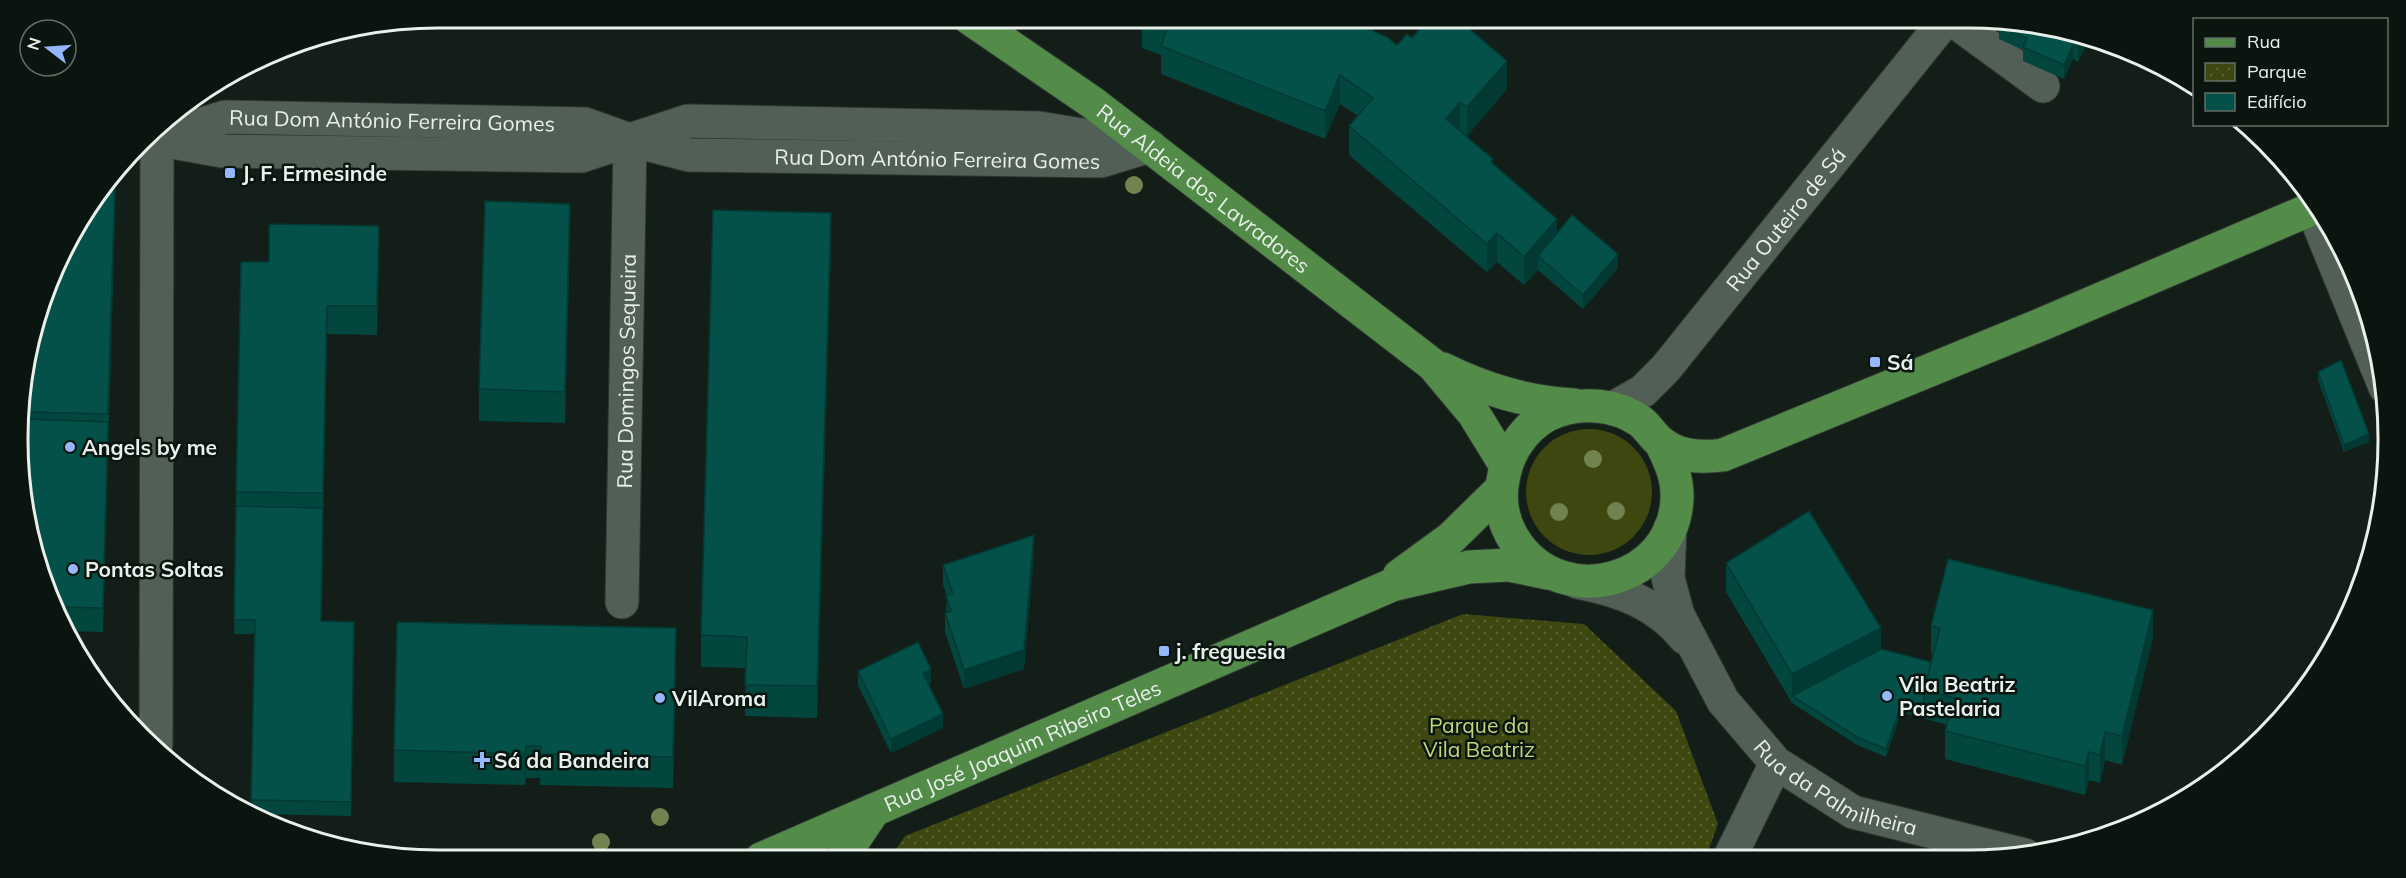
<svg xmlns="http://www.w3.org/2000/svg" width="2406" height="878" font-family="Mulish,sans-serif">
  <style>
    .green { fill: #3d470f }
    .park { fill: url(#park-dots) }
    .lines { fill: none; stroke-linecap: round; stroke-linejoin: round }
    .minor-casing { stroke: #303632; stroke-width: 35 }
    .major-casing { stroke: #303632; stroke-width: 35 }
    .minor { stroke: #525f57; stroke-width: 33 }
    .major { stroke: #538b49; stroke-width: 33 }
    .tree { fill: #738350 }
    .wall { fill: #03463e }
    .shaded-wall { fill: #023932 }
    .building { fill: #035148; stroke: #023932; stroke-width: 1.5 }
    .poi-dot { fill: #94b7fd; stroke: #0a150f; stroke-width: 2 }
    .labels { text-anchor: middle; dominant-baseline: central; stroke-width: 5; stroke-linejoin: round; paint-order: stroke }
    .street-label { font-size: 21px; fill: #e9f0ec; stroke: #0a150f }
    .poi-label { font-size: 21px; font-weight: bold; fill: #e9f0ec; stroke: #0a150f; text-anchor: start }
    .park-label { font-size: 21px; fill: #c2d67d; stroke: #0a150f }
    .rim { fill: none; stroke: #e9f0ec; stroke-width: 3 }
  </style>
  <defs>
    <pattern id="park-dots" width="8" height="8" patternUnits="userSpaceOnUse" patternTransform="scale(1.5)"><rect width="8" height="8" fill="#3d470f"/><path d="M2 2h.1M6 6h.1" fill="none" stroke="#596232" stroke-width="1.8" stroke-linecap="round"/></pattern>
  </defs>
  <rect width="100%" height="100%" fill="#131e18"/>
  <circle class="green" cx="1589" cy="492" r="63"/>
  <polygon class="park" points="1463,614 1584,624 1676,711 1718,824 1706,857 889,859 905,836"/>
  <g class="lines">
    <g class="minor-casing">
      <g id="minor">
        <polyline points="1950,18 2043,86"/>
        <polyline points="161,140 222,151 581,156 688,121 1039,128 1143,145"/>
        <path id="s1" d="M 146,142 L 225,117 L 585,124 L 630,140 L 689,155 L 1101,161 L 1150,146"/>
        <polyline points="2312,208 2385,387"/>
        <path id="s2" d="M 1613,408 L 1643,391 L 1666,368 L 1947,18"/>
        <path id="s3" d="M 1670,528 L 1668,578 L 1678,615 L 1723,701 L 1776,763 L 1853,812 L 2025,855"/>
        <path d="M 1577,582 C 1619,590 1657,603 1685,638"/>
        <path id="s4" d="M 622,602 L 630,140"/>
        <polyline points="156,745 157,140"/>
        <polyline points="1730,857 1776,763"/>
      </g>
    </g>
    <g class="major-casing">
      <g id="major">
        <path id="s5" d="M 969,18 L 1093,103 L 1433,365 L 1474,414 L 1506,466"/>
        <path d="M 1443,369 C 1486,390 1526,402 1574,405"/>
        <path d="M 1661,443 C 1670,461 1678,478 1677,499 C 1673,582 1564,611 1517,544 C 1502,523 1498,500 1504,475 C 1509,448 1530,420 1557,411 C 1584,402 1615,404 1640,421 C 1647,426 1652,435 1659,441 C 1677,457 1700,458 1723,455 L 2040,325 L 2316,207"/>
        <polyline points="1399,576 1451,538 1501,489"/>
        <path id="s6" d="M 761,859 L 1392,585 L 1469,567 L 1509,565 L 1548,573"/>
        <polyline points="841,859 874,810"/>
      </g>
    </g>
    <use href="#minor" class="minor"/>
    <use href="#major" class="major"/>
  </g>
  <g class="tree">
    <circle cx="1134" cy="185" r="9"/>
    <circle cx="1593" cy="459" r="9"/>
    <circle cx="1616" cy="511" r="9"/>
    <circle cx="1559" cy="512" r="9"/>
    <circle cx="660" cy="817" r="9"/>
    <circle cx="601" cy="842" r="9"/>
  </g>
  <g class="wall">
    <polygon points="1142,19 1376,32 1397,45 1412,38 1507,89 1467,136 1557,233 1618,268 1583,309 1538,270 1524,285 1497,262 1487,272 1349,155 1349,126 1358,116 1340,104 1325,139 1161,74 1161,55 1142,48"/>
    <polygon points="1996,22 2076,32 2090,37 2078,62 2073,59 2064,79 2023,61 2023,50 1999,39 1999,31 1996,29"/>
    <polygon points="116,178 103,632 67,631 50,600 24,449 26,365"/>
    <polygon points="570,235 565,423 479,421 479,389"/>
    <polygon points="831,245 817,718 745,716 746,668 701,667 701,635"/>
    <polygon points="379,255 377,335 327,334 321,621 354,622 351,816 251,814 254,634 234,634 236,492 269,262"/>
    <polygon points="2318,372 2369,442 2344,452 2318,380"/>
    <polygon points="1034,554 1024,669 964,689 945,632 945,613 946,613 947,596 943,585 943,565"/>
    <polygon points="1726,563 1881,649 1931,662 1933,655 1931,654 1931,626 2153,638 2122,765 2105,760 2100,783 2089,780 2085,795 1945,759 1945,731 1947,725 1901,712 1886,757 1857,745 1792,703 1726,592"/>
    <polygon points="676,660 673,788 540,785 540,778 526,778 525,785 394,782 394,750"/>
    <polygon points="858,671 931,683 928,684 943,728 891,753 858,685"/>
  </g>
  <g class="shaded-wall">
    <polygon points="2084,35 2090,37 2078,62 2078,48"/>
    <polygon points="2073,45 2073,59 2064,79 2064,65"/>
    <polygon points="1507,61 1507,89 1467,136 1467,107"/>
    <polygon points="1340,75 1340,104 1325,139 1325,111"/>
    <polygon points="1460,102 1460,131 1446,119"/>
    <polygon points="116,178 103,632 115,179"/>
    <polygon points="570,204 570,235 565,423 565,392"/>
    <polygon points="831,213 831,245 817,718 817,686"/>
    <polygon points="1557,219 1557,247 1538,256 1538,270 1524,285 1524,257"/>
    <polygon points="379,226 379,255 377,335 377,306"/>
    <polygon points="1497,233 1497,262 1487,272 1487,244"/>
    <polygon points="1618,254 1618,268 1583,309 1583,295"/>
    <polygon points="327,306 327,334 321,635 323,493"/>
    <polygon points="2369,434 2369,442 2344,452 2344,445"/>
    <polygon points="1034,535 1034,554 1024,669 964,689 964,670"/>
    <polygon points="2153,610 2153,638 2122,765 2122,736"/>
    <polygon points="676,628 676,660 673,788 673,757"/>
    <polygon points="1881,628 1881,656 1792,696 1792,703 1792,674"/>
    <polygon points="931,669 931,683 923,687 923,673"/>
    <polygon points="1901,705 1901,712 1886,757 1886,749"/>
    <polygon points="943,714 943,728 891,753 891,739"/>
    <polygon points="2105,732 2105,760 2100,783 2100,755"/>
    <polygon points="526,746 526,778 525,785 525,754"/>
    <polygon points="2089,752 2089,780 2085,795 2085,766"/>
  </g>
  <g class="building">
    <polygon points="1142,18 1365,18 1376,22 1373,31 1387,37 1397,45 1407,34 1412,38 1426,21 1432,26 1438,18 1457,18 1507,61 1467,107 1460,102 1446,119 1493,159 1491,162 1557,219 1524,257 1497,233 1487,244 1349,126 1373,98 1340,75 1325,111 1161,46 1167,29 1142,19"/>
    <polygon points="2001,22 2076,32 2084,35 2078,48 2073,45 2064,65 2023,47 2027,38 1999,25"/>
    <polygon points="115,179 108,414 25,412 26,365 40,303 74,229"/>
    <polygon points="485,201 570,204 565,392 479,389"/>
    <polygon points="713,210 831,213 817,686 745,685 747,637 701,635"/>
    <polygon points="1572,215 1618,254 1583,295 1538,256"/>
    <polygon points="269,224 379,226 377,306 327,306 323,493 236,492 241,262 269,262"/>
    <polygon points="2341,360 2369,434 2344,445 2318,372"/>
    <polygon points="25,419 108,422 103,608 54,607 50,600 26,521 24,449"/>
    <polygon points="236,506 323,508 321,621 354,622 351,802 251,800 255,620 234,620"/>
    <polygon points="1809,511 1881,628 1792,674 1726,563"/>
    <polygon points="1034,535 1024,650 964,670 945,613 951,611 946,596 953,594 943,565"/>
    <polygon points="1948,559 2153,610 2122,736 2105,732 2100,755 2089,752 2085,766 1945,731 1954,698 1924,690 1940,628 1931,626"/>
    <polygon points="397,622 676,628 673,757 540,754 541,746 526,746 525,754 394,750"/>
    <polygon points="918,642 931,669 923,673 943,714 891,739 858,671"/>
    <polygon points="1881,649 1931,662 1924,690 1924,712 1901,705 1886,749 1857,737 1792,696"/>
  </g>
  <g class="poi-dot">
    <rect x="224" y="167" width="12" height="12" rx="3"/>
    <rect x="1869" y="356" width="12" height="12" rx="3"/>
    <circle cx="70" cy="447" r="6"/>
    <circle cx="73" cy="569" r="6"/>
    <rect x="1158" y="645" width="12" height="12" rx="3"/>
    <circle cx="1887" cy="696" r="6"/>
    <circle cx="660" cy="698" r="6"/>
    <path d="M479 751h6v6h6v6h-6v6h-6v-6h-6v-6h6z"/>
  </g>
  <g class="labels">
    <g class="street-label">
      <text stroke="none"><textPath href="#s1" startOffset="250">Rua Dom António Ferreira Gomes</textPath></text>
      <text stroke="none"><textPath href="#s1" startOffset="800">Rua Dom António Ferreira Gomes</textPath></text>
      <text stroke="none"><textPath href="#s5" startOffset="290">Rua Aldeia dos Lavradores</textPath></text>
      <text stroke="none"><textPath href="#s2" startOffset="258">Rua Outeiro de Sá</textPath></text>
      <text stroke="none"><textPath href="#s4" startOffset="231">Rua Domingos Sequeira</textPath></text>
      <text stroke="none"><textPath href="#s6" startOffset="285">Rua José Joaquim Ribeiro Teles</textPath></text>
      <text stroke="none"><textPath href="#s3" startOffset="332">Rua da Palmilheira</textPath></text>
    </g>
    <g class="poi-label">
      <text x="242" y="173">J. F. Ermesinde</text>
      <text x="1887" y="362">Sá</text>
      <text x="82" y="447">Angels by me</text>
      <text x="85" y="569">Pontas Soltas</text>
      <text x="1176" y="651">j. freguesia</text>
      <text x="1899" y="684">Vila Beatriz<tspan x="1899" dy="24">Pastelaria</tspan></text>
      <text x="672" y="698">VilAroma</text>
      <text x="494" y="760">Sá da Bandeira</text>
    </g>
    <g class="park-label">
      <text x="1479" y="725">Parque da<tspan x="1479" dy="24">Vila Beatriz</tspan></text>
    </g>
  </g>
  <path d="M0 0H2406V878H0ZM438 28H1968A410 410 0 0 1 2378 438V440A410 410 0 0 1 1968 850H438A410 410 0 0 1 28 440V438A410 410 0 0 1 438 28Z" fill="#0a150f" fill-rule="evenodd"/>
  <path class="rim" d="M438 28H1968A410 410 0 0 1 2378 438V440A410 410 0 0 1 1968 850H438A410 410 0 0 1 28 440V438A410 410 0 0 1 438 28Z"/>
  <rect x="2193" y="18" width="195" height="108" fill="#0a150f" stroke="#636d67" stroke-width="1.5"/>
  <rect x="2205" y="38" width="30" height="9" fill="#538b49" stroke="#636d67" stroke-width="1.5"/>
  <text x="2247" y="48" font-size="18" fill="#e9f0ec">Rua</text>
  <rect x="2205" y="63" width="30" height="18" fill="url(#park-dots)" stroke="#636d67" stroke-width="1.5"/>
  <text x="2247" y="78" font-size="18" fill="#e9f0ec">Parque</text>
  <rect x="2205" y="93" width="30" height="18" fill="#035148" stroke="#636d67" stroke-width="1.5"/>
  <text x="2247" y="108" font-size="18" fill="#e9f0ec">Edifício</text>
  <g transform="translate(48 48) rotate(287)"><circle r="28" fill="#0a150f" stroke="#636d67" stroke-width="1.5"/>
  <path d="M0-4.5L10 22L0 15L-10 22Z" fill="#94b7fd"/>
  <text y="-9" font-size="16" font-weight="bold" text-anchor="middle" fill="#e9f0ec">N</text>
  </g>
</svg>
